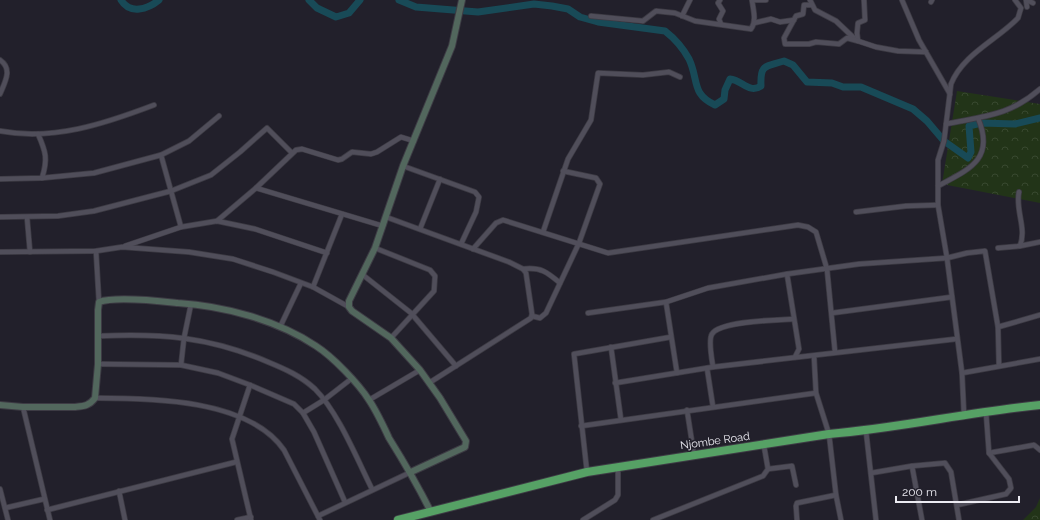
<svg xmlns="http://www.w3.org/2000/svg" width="1040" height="520" font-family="Raleway,sans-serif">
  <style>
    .forest { fill: url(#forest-crowns) }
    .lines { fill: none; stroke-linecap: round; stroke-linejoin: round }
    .river { stroke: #184a57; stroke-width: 7 }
    .street-casing { stroke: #3d3b44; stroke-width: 6 }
    .secondary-casing { stroke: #3d3b44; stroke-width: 8 }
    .highway-casing { stroke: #3d3b44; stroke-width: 10 }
    .street { stroke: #504e5a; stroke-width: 4.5 }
    .secondary { stroke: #52675d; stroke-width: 6 }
    .highway { stroke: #56a165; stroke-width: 8 }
    .labels { text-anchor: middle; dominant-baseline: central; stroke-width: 3.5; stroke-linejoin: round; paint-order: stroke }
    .street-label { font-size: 11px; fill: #ecebf2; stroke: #22202b }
  </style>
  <defs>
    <pattern id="forest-crowns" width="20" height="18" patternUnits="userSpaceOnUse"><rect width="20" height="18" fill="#223418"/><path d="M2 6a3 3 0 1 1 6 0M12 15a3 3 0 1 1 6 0" fill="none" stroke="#38482f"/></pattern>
  </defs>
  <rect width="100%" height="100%" fill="#22202b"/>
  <g class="forest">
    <polygon points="957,91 1040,104 1040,203 942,184"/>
    <polygon points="1040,498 1040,520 1023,520 1036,507"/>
  </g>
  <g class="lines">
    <g class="river">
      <path d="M 121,0 C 130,15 148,9 159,0"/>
      <polyline points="309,0 317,8 336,17 349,13 360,0"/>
      <path d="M 399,0 L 416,7 L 478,12 L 534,4 L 552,6 L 568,9 L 580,17 L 598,22 L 665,31 C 674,38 683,48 689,59 C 699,80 691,94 715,105 L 724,99 L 725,90 L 730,79 C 742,80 749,94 761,86 C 760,64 765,67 784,61 L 793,65 L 807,82 L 832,83 L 843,87 L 861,87 L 913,109 L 927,121 L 944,141 L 968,158 L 971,152 L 969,126 L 981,123 L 1015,124 L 1040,118"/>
    </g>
    <g class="street-casing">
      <g id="street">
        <polyline points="720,0 718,3 723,11 719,19 721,24"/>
        <polyline points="752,0 766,0"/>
        <polyline points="810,0 815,10 836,21 855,39"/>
        <polyline points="864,0 865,20 858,23 857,33 858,41 876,47 898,51 926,52"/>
        <polyline points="902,0 919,40 950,94"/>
        <polyline points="1026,0 1027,7"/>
        <polyline points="1027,0 1033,3"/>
        <polyline points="931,2 932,0"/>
        <polyline points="812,5 804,5 803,14 796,16 784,38 785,44 809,44 816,42 839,44 847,38 858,41"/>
        <path d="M 591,16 L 643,21 L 656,11 L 675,13 L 695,21 L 751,29 C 757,21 753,9 752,0"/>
        <polyline points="682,16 690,0"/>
        <polyline points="754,23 771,19 780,22 794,20"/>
        <path d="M 0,60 C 13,69 5,82 0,94"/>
        <path d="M 946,124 C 985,116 1009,116 1040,89"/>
        <path d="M 0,131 C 53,141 104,124 154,105"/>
        <path d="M 38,134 C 46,152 48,159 42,178"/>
        <polyline points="161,155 181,227"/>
        <polyline points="403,166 475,192 479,197 476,212 461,244"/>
        <polyline points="0,179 42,178 94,173 161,155 189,141 219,116"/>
        <path d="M 938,186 C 970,169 995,159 978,118"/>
        <polyline points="256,188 383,226"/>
        <polyline points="856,212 906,206 938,205"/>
        <polyline points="0,217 58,216 94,211 171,191 211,175 240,152 267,128 292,153"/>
        <polyline points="27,217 30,252"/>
        <polyline points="386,217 509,262 523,269 526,273 532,314 531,318 429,383"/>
        <polyline points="217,221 256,188 296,150 302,149 338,160 342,159 352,152 371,154 377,152 401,137 414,141"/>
        <polyline points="420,229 440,179"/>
        <polyline points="543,232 568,159 591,120 598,73 643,75 669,72 680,77"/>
        <polyline points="125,246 181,227 217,221 255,229 327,253"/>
        <polyline points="1020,246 1040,242"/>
        <polyline points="375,248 430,270 435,276 434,291 391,338"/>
        <path d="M 998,248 L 1020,246 C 1027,228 1015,210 1019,192"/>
        <polyline points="473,249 496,223 503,220 608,253 771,229 798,225 808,227 816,232 827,269 835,352"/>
        <polyline points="96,251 99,302"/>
        <polyline points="0,252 96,251 122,247 189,252 233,259 273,272 313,287 349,307"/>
        <path d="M 523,269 C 541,267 547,272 560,283"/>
        <polyline points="787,274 799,349 795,357"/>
        <polyline points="363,275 411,313 456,366"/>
        <polyline points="313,287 342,214"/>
        <polyline points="666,302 677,373"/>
        <polyline points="588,313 666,302 708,288 787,274 859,264 947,258 967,253 985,251 998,327 999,366"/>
        <polyline points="832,313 952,297"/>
        <polyline points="532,316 540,318 546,313 579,243 600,184 596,178 563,171"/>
        <polyline points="280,327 301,283"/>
        <polyline points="998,327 1040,315"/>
        <path d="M 99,336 C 161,333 210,337 268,362 C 285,369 301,376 315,389 C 338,412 357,459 372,489"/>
        <polyline points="611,347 621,420"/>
        <polyline points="814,356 816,393 829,434 836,495 841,520"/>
        <polyline points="98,364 181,365 218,373 250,385 294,404 303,413 314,432 345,502"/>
        <polyline points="181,365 184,338 191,304"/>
        <path d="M 713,367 C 712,360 708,340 712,334 C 720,321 778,320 793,319"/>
        <polyline points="707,368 713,407"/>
        <polyline points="962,373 1040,359"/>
        <polyline points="615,383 713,367 956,339"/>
        <polyline points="250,385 232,439 251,520"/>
        <path d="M 95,398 C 151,398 249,399 284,450 L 320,520"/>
        <polyline points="369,400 420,370"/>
        <polyline points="23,407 50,520"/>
        <polyline points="687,410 694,455"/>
        <polyline points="303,413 324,400 351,379"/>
        <path d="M 964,415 L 962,373 L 947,258 L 938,205 L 938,160 L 944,141 L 951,84 C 963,54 997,40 1018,18 L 1021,8 L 1015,0"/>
        <polyline points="581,426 816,393"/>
        <polyline points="866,431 876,520"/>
        <polyline points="989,453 1034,445 1040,450"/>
        <polyline points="912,466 922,520"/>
        <polyline points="768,469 792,466 796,485"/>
        <polyline points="587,472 574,354 671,337"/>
        <polyline points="871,473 912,466 945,463 951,472 959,520"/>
        <polyline points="0,489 8,520"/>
        <polyline points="119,491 125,520"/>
        <polyline points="957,505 1006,494 1011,488 1009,479 989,453 986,412"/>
        <polyline points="5,508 44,499"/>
        <polyline points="47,510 236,462"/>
        <polyline points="318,516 411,472"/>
        <polyline points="237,520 251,517"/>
        <polyline points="583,520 615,500 618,495 618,466"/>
        <polyline points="653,520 763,476 768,469 764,446"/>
        <polyline points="797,520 796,506 797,503 836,495"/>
      </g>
    </g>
    <g class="secondary-casing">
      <g id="secondary">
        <path d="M 0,405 L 23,407 L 75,407 C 84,406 89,406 95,398 L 98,364 L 98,310 L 99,302 C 116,296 159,301 178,303 C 224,306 277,320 316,346 C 333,357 358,383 369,400 C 377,412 383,425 389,438 C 404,462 418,486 431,512"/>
        <polyline points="411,472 465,447 466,441 440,398 420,370 391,338 352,311 349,307 349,301 375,248 403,166 452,46 462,0"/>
      </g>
    </g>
    <g class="highway-casing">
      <path id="highway" d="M 398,520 L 587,472 L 829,434 C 900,428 969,412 1040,405"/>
    </g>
    <use href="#street" class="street"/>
    <use href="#secondary" class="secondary"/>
    <use href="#highway" class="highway"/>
  </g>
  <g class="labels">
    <g class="street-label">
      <text transform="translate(715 441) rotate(-8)">Njombe Road</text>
    </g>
  </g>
  <path d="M896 496v6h123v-6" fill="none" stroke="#ecebf2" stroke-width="2"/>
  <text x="902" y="496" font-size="12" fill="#ecebf2" stroke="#22202b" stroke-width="3" paint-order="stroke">200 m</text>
</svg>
